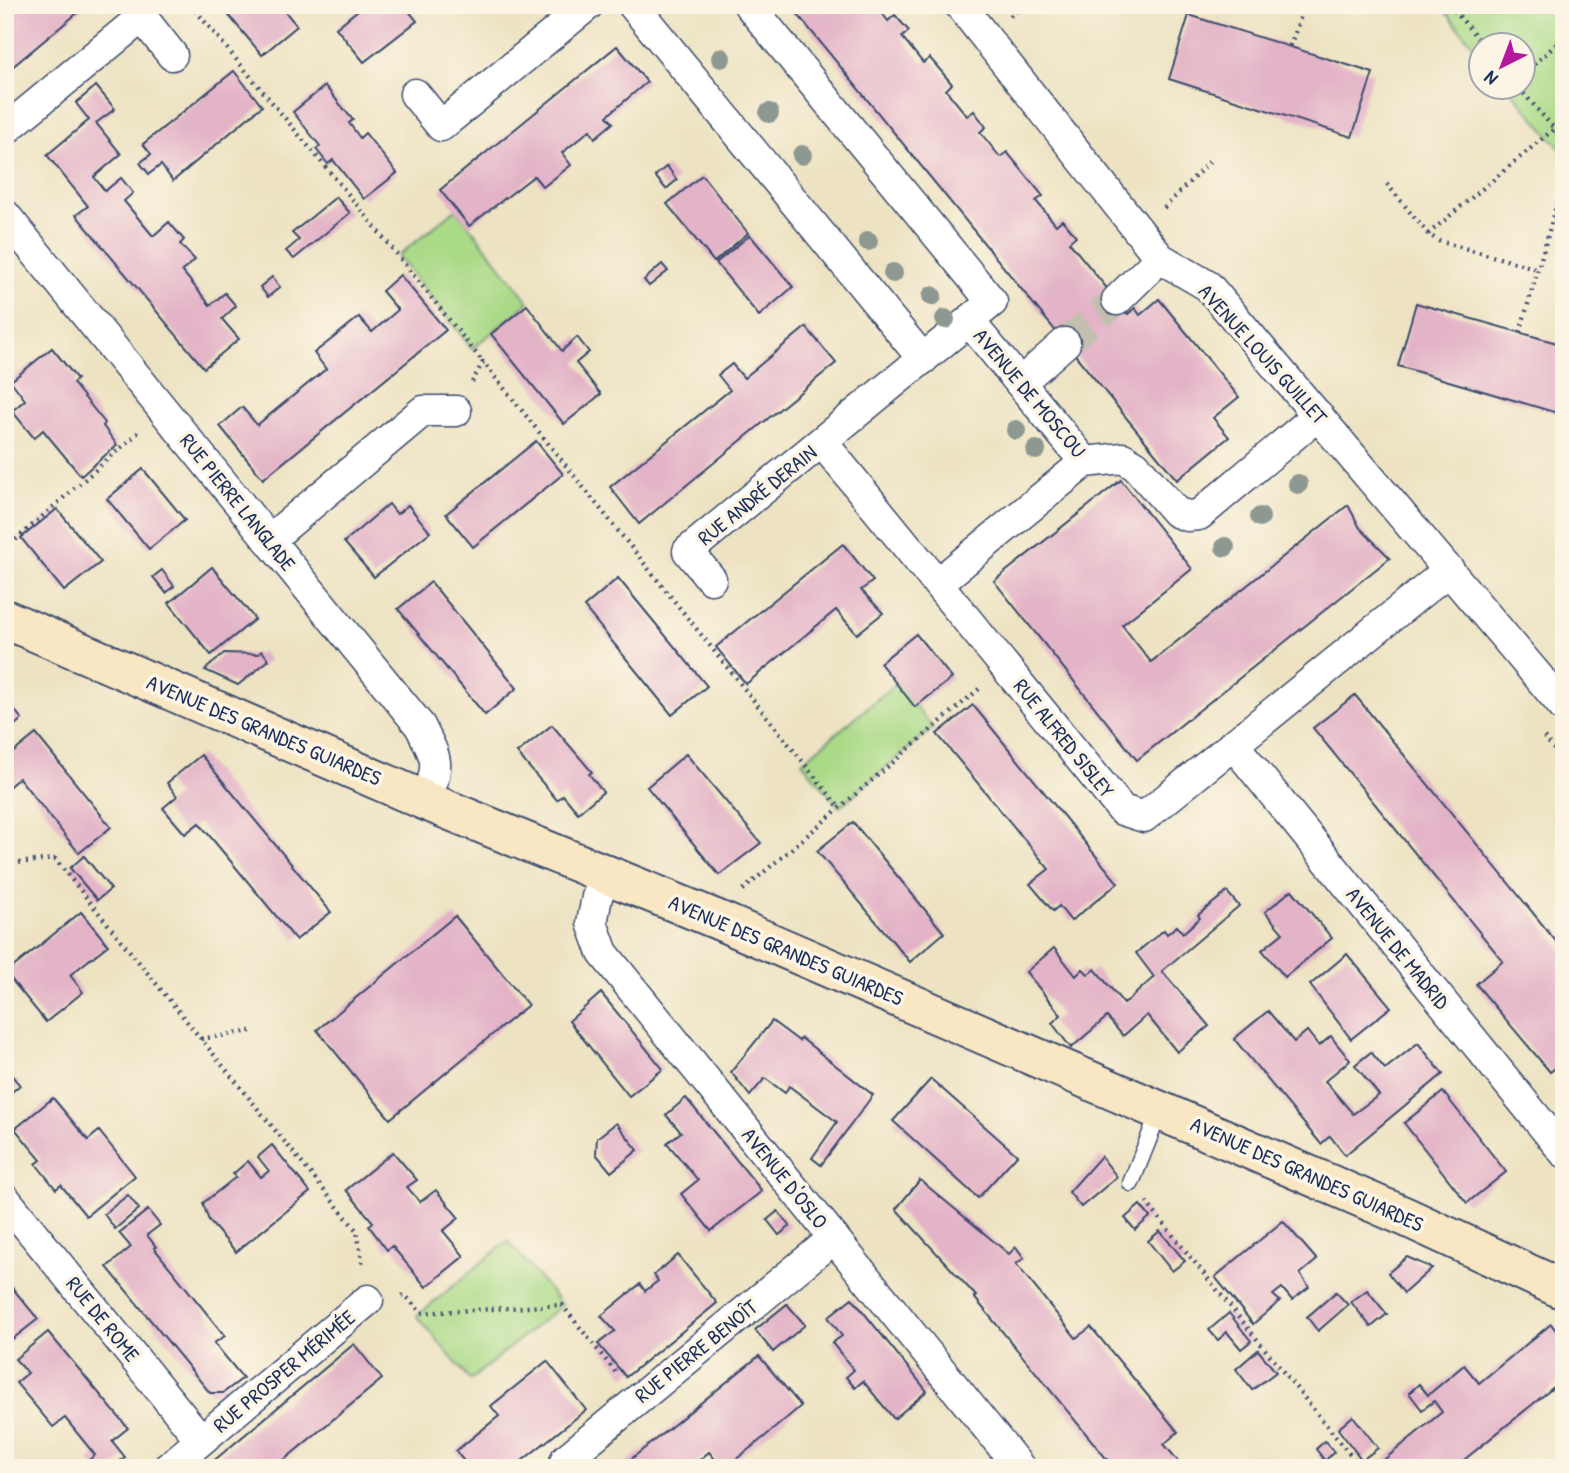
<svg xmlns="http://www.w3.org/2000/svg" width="1569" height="1473" font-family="'Patrick Hand',sans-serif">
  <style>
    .green { fill: #aada87; stroke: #628472; stroke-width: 2 }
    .building { fill: #e3b3c7 }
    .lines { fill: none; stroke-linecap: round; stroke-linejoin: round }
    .street-tunnel { stroke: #c3bfaf; stroke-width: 30; stroke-dasharray: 30 15; stroke-linecap: butt }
    .lane-casing { stroke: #3a4a6d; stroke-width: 19 }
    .street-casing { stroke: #3a4a6d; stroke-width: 33 }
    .secondary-casing { stroke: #3a4a6d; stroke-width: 42 }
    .path { stroke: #3a4a6d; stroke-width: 4.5; stroke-dasharray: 2 5; stroke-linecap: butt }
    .lane { stroke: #fff; stroke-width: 16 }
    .street { stroke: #fff; stroke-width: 30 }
    .secondary { stroke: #f9e7c3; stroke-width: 38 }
    .tree { fill: #8d9891 }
    .labels { text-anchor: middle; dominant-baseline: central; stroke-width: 7; stroke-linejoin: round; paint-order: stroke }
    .street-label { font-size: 21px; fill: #1b2f5e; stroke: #fcf5e5 }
  </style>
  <rect width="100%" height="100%" fill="#fcf5e5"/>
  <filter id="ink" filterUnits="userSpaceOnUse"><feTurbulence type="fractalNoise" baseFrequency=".0143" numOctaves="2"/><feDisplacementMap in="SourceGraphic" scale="14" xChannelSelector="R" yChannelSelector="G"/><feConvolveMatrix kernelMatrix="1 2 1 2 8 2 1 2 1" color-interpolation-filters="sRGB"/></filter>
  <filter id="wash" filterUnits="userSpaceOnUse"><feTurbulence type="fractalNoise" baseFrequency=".00686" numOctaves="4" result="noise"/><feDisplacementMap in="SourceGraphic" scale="28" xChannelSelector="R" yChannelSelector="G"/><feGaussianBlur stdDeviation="1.57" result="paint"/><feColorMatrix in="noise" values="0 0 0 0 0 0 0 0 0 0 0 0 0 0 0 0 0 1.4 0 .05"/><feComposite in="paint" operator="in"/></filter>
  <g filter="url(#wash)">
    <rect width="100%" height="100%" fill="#ede3c3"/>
    <g class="green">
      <polygon points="1440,5 1564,5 1564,153 1509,88 1524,88 1524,46 1482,46 1481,55"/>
      <polygon points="456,209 529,302 472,349 398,256"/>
      <polygon points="897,683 933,728 839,807 802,762"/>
      <polygon points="508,1241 562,1305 470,1380 417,1316"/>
    </g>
    <g id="blocks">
      <g class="building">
        <polygon points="15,5 87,5 5,73 5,13"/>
        <polygon points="220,5 280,5 297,26 262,55"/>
        <polygon points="364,5 404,5 417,21 364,62 336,28"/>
        <polygon points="790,5 876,5 888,21 895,15 909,31 902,37 923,63 930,58 952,84 946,90 967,116 974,111 986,127 980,132 1000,157 1007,152 1043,196 1036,201 1056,225 1062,220 1076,236 1069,242 1128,314 1135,308 1140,315 1159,299 1239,397 1213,418 1229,437 1177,480"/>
        <polygon points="1189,15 1373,73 1352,137 1169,79"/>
        <polygon points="617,46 647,82 607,116 613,123 595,138 590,130 562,153 571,165 543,187 534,176 469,226 440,190"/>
        <polygon points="234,71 262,106 173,181 161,165 149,174 140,163 151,154 143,144"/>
        <polygon points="96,86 115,109 96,123 121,154 94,177 105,191 121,178 133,193 124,201 153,236 169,222 184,240 180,244 195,260 182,271 210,305 225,293 236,306 222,319 239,339 204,368 76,215 88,206 47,155 89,120 76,103"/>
        <polygon points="325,86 353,120 349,123 360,138 365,133 397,173 364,199 333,160 328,164 316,149 320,146 293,112"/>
        <polygon points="667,166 677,180 666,189 655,176"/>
        <polygon points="702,175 748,233 714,262 667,204"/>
        <polygon points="336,197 350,213 294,259 286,251 299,240 292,233"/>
        <polygon points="750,235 793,287 759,316 716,263"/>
        <polygon points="662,264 668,271 649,286 644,280"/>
        <polygon points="400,275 446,330 263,479 220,426 242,407 257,425 326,369 314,353 332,339 359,317 372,332 398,310 382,291"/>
        <polygon points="272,277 280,287 268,297 260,287"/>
        <polygon points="1416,303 1564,345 1564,415 1398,366"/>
        <polygon points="527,305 562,351 577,337 589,352 576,363 601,394 564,424 491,334"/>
        <polygon points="806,327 836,363 639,524 610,487 730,390 718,375 732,364 744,378"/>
        <polygon points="52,348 77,379 73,383 105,423 103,426 117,445 81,476 43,430 34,438 12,411 25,400 11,381"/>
        <polygon points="536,441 563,474 473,547 446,514"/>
        <polygon points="143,469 185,520 149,549 107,499"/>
        <polygon points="1121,480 1192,569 1122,625 1151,662 1348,505 1360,528 1390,558 1137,760 994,581"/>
        <polygon points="389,504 397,514 408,505 430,532 374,577 344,542"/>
        <polygon points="57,509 101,562 64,591 21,538"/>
        <polygon points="843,544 873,581 861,590 883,613 857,634 836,610 746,684 716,647"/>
        <polygon points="212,567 255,619 211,655 169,603"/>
        <polygon points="162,570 174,586 166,593 153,577"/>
        <polygon points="618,578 707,686 672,715 584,607"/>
        <polygon points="431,582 517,688 485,715 398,609"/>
        <polygon points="916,634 952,678 915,707 880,663"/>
        <polygon points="262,651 269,660 238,685 205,670 224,653 258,654"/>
        <polygon points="1355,695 1564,951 1564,1061 1550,1072 1476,984 1503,961 1313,728"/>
        <polygon points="5,699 22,719 5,733"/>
        <polygon points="973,705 1118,883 1071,921 1059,906 1053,911 1030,884 1049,869 937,734"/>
        <polygon points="552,725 592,772 589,774 603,792 578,813 563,795 557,800 517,753"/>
        <polygon points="36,734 111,827 79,853 19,778 5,790 5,759"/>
        <polygon points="686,754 761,843 719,875 647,787"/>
        <polygon points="201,755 331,912 296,940 199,823 185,834 163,808 177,796 167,783"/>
        <polygon points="853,822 944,933 910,962 817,851"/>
        <polygon points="84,856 111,889 97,900 70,868"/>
        <polygon points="1292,890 1332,938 1285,977 1262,950 1283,933 1265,912"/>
        <polygon points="1227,892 1239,906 1162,971 1209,1026 1177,1052 1147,1015 1123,1036 1107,1017 1071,1048 1052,1023 1061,1015 1026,972 1054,948 1076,976 1083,969 1088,974 1095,969 1124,1004 1154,977 1136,953 1164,930 1167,934 1177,926 1183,933 1200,918 1198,915"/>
        <polygon points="81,912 108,945 70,975 83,992 46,1022 6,973"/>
        <polygon points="455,916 528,1005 390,1119 317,1030"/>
        <polygon points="1347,954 1391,1007 1351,1039 1310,985"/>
        <polygon points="601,993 663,1069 629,1096 569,1021"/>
        <polygon points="1268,1011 1294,1042 1307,1031 1319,1046 1331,1036 1336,1043 1350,1060 1325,1081 1353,1114 1379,1095 1355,1065 1371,1052 1385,1069 1418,1043 1443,1074 1345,1155 1330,1136 1321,1144 1234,1039"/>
        <polygon points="772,1021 799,1041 801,1038 873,1095 821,1165 812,1158 837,1122 789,1086 785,1093 765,1078 750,1096 731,1072"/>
        <polygon points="5,1068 20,1085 5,1098"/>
        <polygon points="931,1079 1017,1155 978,1198 893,1121"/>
        <polygon points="1443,1092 1506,1172 1467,1203 1404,1123"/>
        <polygon points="53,1098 88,1140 99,1131 135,1176 86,1216 61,1185 56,1189 36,1164 41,1160 15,1129"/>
        <polygon points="686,1098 762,1191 711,1231 681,1194 698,1180 667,1143 681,1132 666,1115"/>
        <polygon points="616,1123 638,1150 611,1172 596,1154 597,1138"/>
        <polygon points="272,1145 310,1192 236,1252 209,1221 203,1203 236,1177 233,1174 248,1161 261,1177 269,1171 258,1157"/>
        <polygon points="393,1152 417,1180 407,1187 420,1202 436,1190 459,1218 443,1231 464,1256 426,1287 392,1246 387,1250 369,1226 373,1222 346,1190"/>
        <polygon points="1101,1156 1117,1177 1081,1207 1069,1192"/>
        <polygon points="920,1180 1009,1254 1016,1247 1024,1258 1016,1264 1076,1338 1091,1327 1178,1432 1164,1444 1184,1468 1114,1468 974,1297 976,1296 896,1209"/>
        <polygon points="128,1195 139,1209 115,1229 104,1214"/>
        <polygon points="1140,1205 1150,1217 1135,1230 1125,1218"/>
        <polygon points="148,1210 160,1225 147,1235 156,1247 154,1248 225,1336 214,1343 243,1378 223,1393 210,1393 107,1267 131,1247 119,1233"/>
        <polygon points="778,1211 790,1226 779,1235 767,1220"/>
        <polygon points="1283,1221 1317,1260 1300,1274 1309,1287 1292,1300 1282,1288 1273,1295 1280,1301 1253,1324 1215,1277"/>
        <polygon points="1160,1231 1185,1261 1172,1271 1148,1241"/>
        <polygon points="678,1255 717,1303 626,1377 598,1344 615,1331 601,1316 640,1284 645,1291 658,1281 654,1275"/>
        <polygon points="1407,1257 1432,1268 1404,1293 1388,1273"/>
        <polygon points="5,1279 38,1319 5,1345"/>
        <polygon points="1367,1290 1387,1314 1371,1327 1351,1302"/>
        <polygon points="1336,1292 1348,1305 1318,1331 1307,1317"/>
        <polygon points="852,1298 927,1391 894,1419 863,1381 855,1388 846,1377 854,1370 832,1343 842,1336 828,1317"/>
        <polygon points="787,1304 805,1325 773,1352 755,1330"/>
        <polygon points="1229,1313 1251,1341 1241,1349 1227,1332 1218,1340 1209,1330"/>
        <polygon points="1551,1324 1564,1340 1564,1378 1549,1391 1454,1468 1374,1468 1442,1412 1434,1401 1422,1410 1409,1393 1419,1384 1428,1395 1464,1365 1479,1383"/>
        <polygon points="48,1332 128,1428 112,1441 125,1457 112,1468 95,1468 89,1460 95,1455 65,1418 53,1427 16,1383 28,1373 15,1359"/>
        <polygon points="354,1344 382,1379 278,1465 280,1468 205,1468"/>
        <polygon points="1258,1350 1276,1372 1252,1390 1236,1369"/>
        <polygon points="759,1356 801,1406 763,1438 725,1468 722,1468 709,1452 690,1468 620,1468"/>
        <polygon points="547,1361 586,1410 513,1468 462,1468 466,1464 456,1451 499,1416 491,1406"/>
        <polygon points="1353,1416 1378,1448 1362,1460 1338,1429"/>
        <polygon points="1325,1441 1334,1452 1325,1461 1316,1449"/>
      </g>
    </g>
  </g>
  <g filter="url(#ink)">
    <use href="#blocks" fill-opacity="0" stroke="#3a4a6d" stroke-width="2"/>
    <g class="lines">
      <polyline class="street-tunnel" points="1065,343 1117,300"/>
      <g class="lane-casing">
        <polyline id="lane" points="1131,1183 1160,1110"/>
      </g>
      <g class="street-casing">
        <g id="street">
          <polyline points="633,5 923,359"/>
          <polyline points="960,5 1160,258 1208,286 1564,707"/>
          <polyline points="415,94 441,126 588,5"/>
          <polyline points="5,130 142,17 172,55"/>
          <path d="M 5,215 L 420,726 C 438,762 440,762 426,801"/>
          <polyline points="1117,300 1160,258"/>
          <polyline points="969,321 1085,462"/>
          <polyline points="1020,383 1065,343"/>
          <polyline points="822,442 1122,810 1144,817 1449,570"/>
          <polyline points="269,540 423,411 456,411"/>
          <polyline points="711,579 688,551 992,302 749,5"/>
          <polyline points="938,583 1085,462 1123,458 1136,466 1176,512 1187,516 1199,515 1318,415"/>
          <polyline points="1233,744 1564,1152"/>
          <polyline points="605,873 597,897 592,923 603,953 1020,1468"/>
          <polyline points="5,1199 201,1440"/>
          <polyline points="168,1468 368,1300"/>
          <polyline points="563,1468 566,1459 834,1238"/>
        </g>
      </g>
      <g class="secondary-casing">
        <polyline id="secondary" points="5,619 426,801 718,920 1406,1217 1564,1290"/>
      </g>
      <g class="path">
        <polyline points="191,5 358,206 483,362"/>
        <polyline points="1450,5 1484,46"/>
        <polyline points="1010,16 1024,5"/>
        <polyline points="1290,46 1305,5"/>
        <polyline points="1524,74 1564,37"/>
        <polyline points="1519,88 1564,140"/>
        <polyline points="1387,184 1428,234 1439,241 1538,269"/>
        <polyline points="1164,208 1212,159"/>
        <polyline points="1428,234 1554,129"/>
        <polyline points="1520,332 1564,179"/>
        <polyline points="472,382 483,362 839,807"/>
        <polyline points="5,549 139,432"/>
        <polyline points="1544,737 1564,761"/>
        <polyline points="5,864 55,859 357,1231 363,1267"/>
        <polyline points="743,890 979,689"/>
        <polyline points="201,1039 251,1031"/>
        <polyline points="1146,1202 1361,1468"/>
        <polyline points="402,1296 405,1295 421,1313 562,1305 617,1374"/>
      </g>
      <use href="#lane" class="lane"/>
      <use href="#street" class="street"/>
      <use href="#secondary" class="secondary"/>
    </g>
    <g class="tree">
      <circle cx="721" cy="58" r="10"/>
      <circle cx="769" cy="113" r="10"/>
      <circle cx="802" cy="155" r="10"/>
      <circle cx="868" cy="241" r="10"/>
      <circle cx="893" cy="273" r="10"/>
      <circle cx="932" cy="296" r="10"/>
      <circle cx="945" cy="319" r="10"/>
      <circle cx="1016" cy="430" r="10"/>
      <circle cx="1036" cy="450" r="10"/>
      <circle cx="1298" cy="484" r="10"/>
      <circle cx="1260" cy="517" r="10"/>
      <circle cx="1225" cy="547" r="10"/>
    </g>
  </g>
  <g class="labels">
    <g class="street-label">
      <text transform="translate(1263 354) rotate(48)">AVENUE LOUIS GUILLET</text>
      <text transform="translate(1030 393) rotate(50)">AVENUE DE MOSCOU</text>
      <text transform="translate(757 495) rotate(-39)">RUE ANDRÉ DERAIN</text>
      <text transform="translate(238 502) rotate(51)">RUE PIERRE LANGLADE</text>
      <text transform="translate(264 730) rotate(23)">AVENUE DES GRANDES GUIARDES</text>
      <text transform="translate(1064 738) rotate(51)">RUE ALFRED SISLEY</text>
      <text transform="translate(1398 948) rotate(51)">AVENUE DE MADRID</text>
      <text transform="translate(786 950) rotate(23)">AVENUE DES GRANDES GUIARDES</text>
      <text transform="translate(1307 1174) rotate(24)">AVENUE DES GRANDES GUIARDES</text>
      <text transform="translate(785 1178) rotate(51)">AVENUE D'OSLO</text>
      <text transform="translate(103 1319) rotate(51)">RUE DE ROME</text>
      <text transform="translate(696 1351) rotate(-39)">RUE PIERRE BENOÎT</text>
      <text transform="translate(284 1371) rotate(-40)">RUE PROSPER MÉRIMÉE</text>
    </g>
  </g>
  <rect width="1569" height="1473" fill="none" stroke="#fcf5e5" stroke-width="28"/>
  <g transform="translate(1502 66) rotate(222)"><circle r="33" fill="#fcf5e5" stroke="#a2a6af" stroke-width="2"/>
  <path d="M0-5L12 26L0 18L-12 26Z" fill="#b5179e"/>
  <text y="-10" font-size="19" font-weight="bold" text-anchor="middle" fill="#1b2f5e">N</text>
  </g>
</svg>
